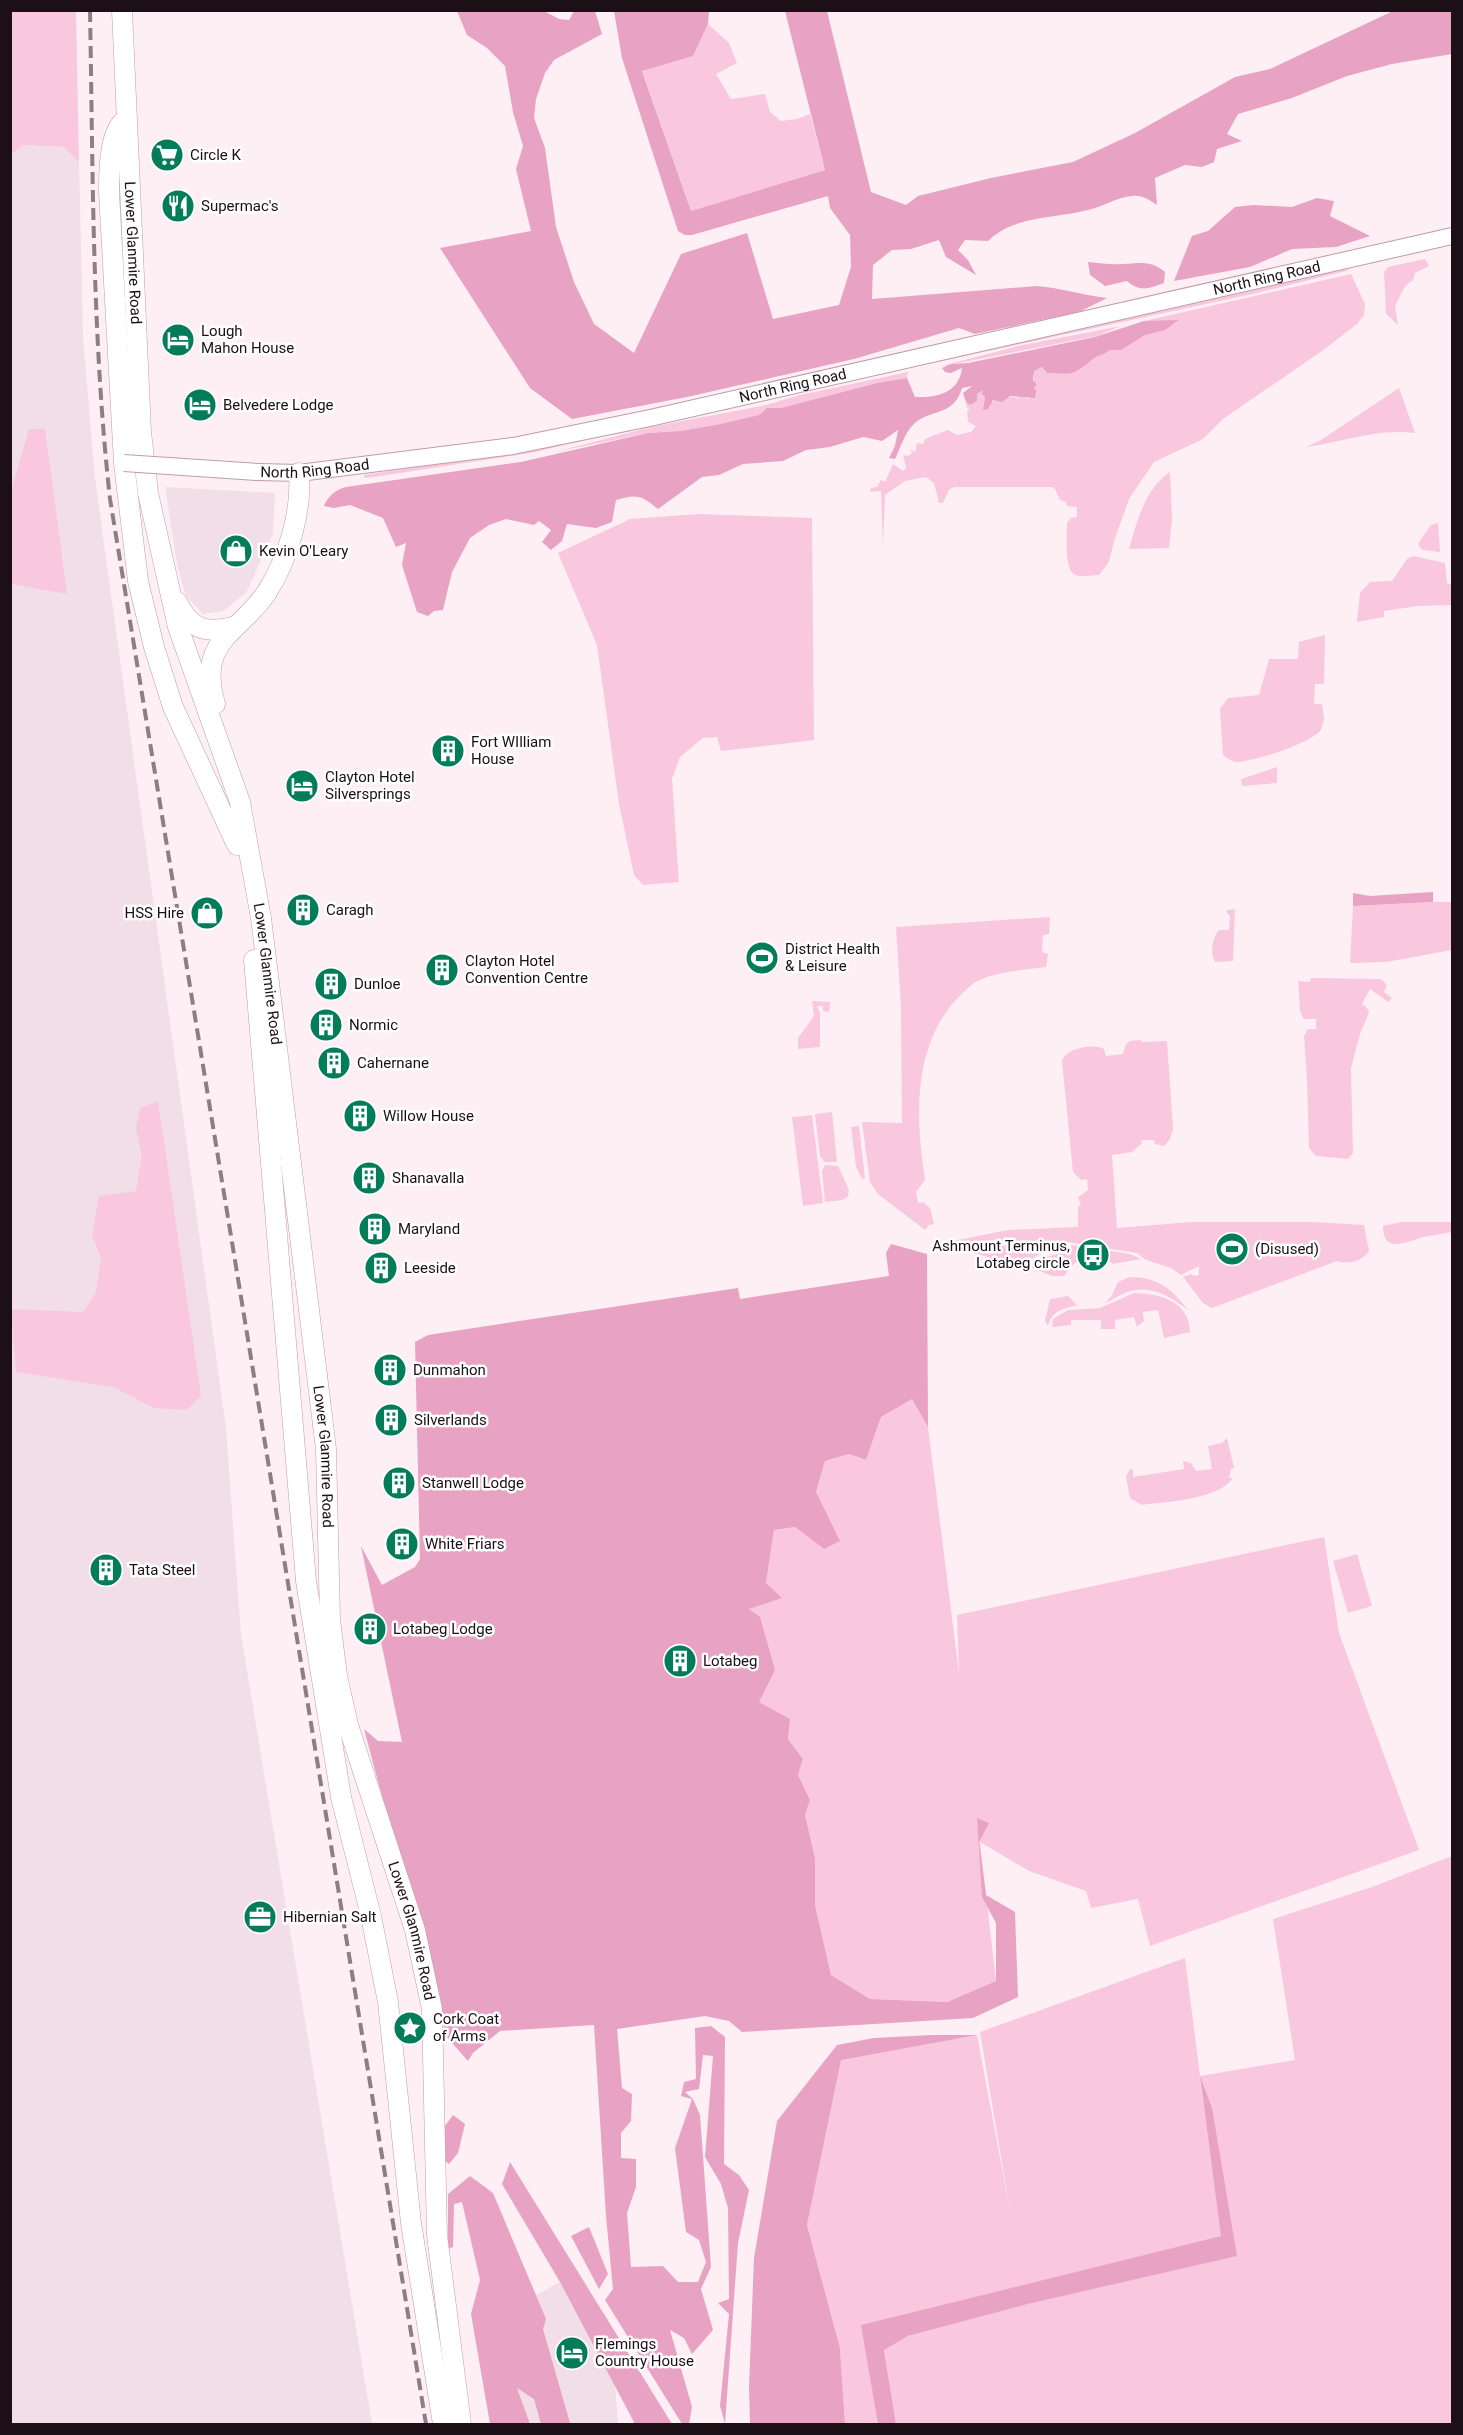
<svg xmlns="http://www.w3.org/2000/svg" width="1463" height="2435" font-family="Roboto,sans-serif">
  <style>
    .built { fill: #f1dee6 }
    .green { fill: #f9c8de }
    .forest { fill: #e8a2c3 }
    .lines { fill: none; stroke-linecap: round; stroke-linejoin: round }
    .secondary-casing { stroke: #bf9cac; stroke-width: 18 }
    .trunk-casing { stroke: #bf9cac; stroke-width: 21 }
    .secondary { stroke: #fff; stroke-width: 16 }
    .trunk { stroke: #fff; stroke-width: 20 }
    .rail { stroke: #8c7e84; stroke-width: 4; stroke-dasharray: 12 6; stroke-linecap: butt }
    .secondary-bridge-casing { stroke: #bf9cac; stroke-width: 18; stroke-linecap: butt }
    .secondary-bridge { stroke: #fff; stroke-width: 16 }
    .labels { text-anchor: middle; dominant-baseline: central; stroke-width: 5; stroke-linejoin: round; paint-order: stroke }
    .poi-label { font-size: 15px; fill: #1c0f15; stroke: #fff; text-anchor: start }
    .street-label { font-size: 15px; fill: #1c0f15; stroke: #fff }
  </style>
  <rect width="100%" height="100%" fill="#feeff5"/>
  <g class="built">
    <polygon points="23,145 65,147 79,162 83,337 95,478 226,1428 241,1635 372,2424 11,2424 10,154"/>
    <polygon points="165,487 275,493 273,534 246,593 223,611 203,614 186,596 178,569"/>
    <polygon points="560,2282 615,2384 618,2424 530,2424 502,2351 534,2296"/>
  </g>
  <g class="green">
    <polygon points="11,10 76,11 79,162 64,147 23,145 11,154"/>
    <polygon points="708,24 729,43 737,63 716,74 731,99 765,94 770,112 781,121 797,119 810,114 825,170 691,211 642,70 693,56"/>
    <polygon points="1425,259 1429,266 1415,273 1413,280 1405,286 1395,306 1398,325 1386,314 1384,272 1388,267"/>
    <polygon points="1343,269 1350,270 1257,293 937,362 939,359"/>
    <path d="M 1351,274 L 1365,304 L 1364,315 L 1357,324 L 1322,351 L 1223,419 L 1203,439 L 1154,462 L 1129,499 L 1114,541 L 1109,562 L 1099,575 C 1092,575 1080,578 1074,574 C 1064,568 1067,534 1067,523 L 1071,518 L 1077,517 L 1077,507 L 1067,506 L 1066,502 L 1060,500 L 1055,489 L 1052,487 L 954,487 L 949,490 L 943,503 L 939,503 L 934,483 L 926,477 L 905,481 L 885,495 L 883,546 L 881,491 L 870,492 L 871,488 L 877,487 L 881,480 L 885,482 L 893,464 L 903,471 L 906,468 L 903,455 L 908,456 L 912,453 L 910,449 L 915,452 L 917,443 L 923,444 L 925,439 L 948,430 L 957,435 L 971,432 L 976,426 L 968,422 L 967,411 L 970,410 L 967,408 L 966,402 L 970,405 L 977,401 L 977,394 L 984,389 L 985,397 L 983,409 C 993,400 1003,394 1017,398 L 1021,396 L 1029,399 L 1034,387 L 1034,371 L 1042,367 L 1047,373 C 1073,374 1071,377 1093,359 C 1098,355 1104,355 1110,350 C 1130,346 1127,343 1144,335 C 1158,329 1163,332 1178,321 L 1144,321 Z"/>
    <polygon points="1121,326 1097,336 938,367 1018,346"/>
    <polygon points="908,372 907,378 877,383 781,408 767,409 759,415 720,424 681,431 648,433 555,452 651,427 766,405 800,395"/>
    <polygon points="879,373 760,402 599,436 536,452 374,477 365,478 364,475 435,464"/>
    <path d="M 1399,388 L 1415,433 C 1378,428 1342,442 1306,447 L 1321,440 Z"/>
    <polygon points="29,429 45,429 67,594 11,584 11,492"/>
    <path d="M 1170,472 L 1172,520 L 1169,548 L 1129,549 C 1137,521 1145,489 1170,472 Z"/>
    <polygon points="699,514 812,518 814,740 721,751 717,737 703,738 680,757 672,779 679,882 643,885 634,875 619,804 597,645 558,553 630,519"/>
    <polygon points="1438,523 1440,552 1422,550 1418,544 1431,525"/>
    <polygon points="1413,556 1445,563 1447,583 1452,585 1452,605 1418,606 1384,611 1384,617 1357,622 1360,593 1370,582 1392,581 1407,559"/>
    <path d="M 1325,635 L 1324,684 L 1315,684 L 1314,704 L 1322,704 L 1324,719 L 1321,730 C 1309,744 1260,759 1240,762 C 1234,763 1228,759 1223,755 L 1220,709 L 1228,698 L 1259,695 L 1269,659 L 1298,659 L 1299,642 Z"/>
    <polygon points="1277,767 1277,783 1242,786 1241,779"/>
    <polygon points="1433,902 1452,902 1452,950 1386,962 1350,963 1353,906"/>
    <path d="M 1235,909 L 1233,961 L 1215,962 C 1210,952 1212,938 1219,930 L 1229,930 L 1230,915 L 1227,914 L 1227,910 Z"/>
    <path d="M 1050,917 L 1049,934 L 1043,935 L 1042,952 L 1048,954 L 1046,967 C 1024,970 1000,971 979,980 C 970,985 962,993 955,1001 C 912,1049 916,1120 925,1180 L 916,1192 L 918,1203 L 923,1202 L 930,1208 L 934,1224 L 929,1225 L 925,1230 L 878,1194 L 870,1182 L 862,1122 L 902,1123 L 901,1007 L 896,927 Z"/>
    <polygon points="1311,978 1381,979 1387,985 1384,992 1392,998 1388,1002 1370,989 1362,1004 1367,1008 1369,1013 1360,1034 1351,1068 1353,1153 1348,1159 1316,1156 1309,1148 1307,1078 1304,1036 1308,1029 1316,1029 1316,1019 1304,1019 1302,1016 1300,1010 1298,981 1310,982"/>
    <polygon points="812,1001 830,1002 829,1012 823,1011 823,1006 817,1006 820,1013 820,1047 798,1049 798,1038 814,1016"/>
    <path d="M 1141,1040 L 1142,1042 L 1167,1041 L 1173,1129 L 1170,1139 L 1164,1146 L 1155,1144 L 1154,1140 L 1142,1140 L 1141,1144 L 1132,1152 L 1112,1155 L 1117,1228 L 1192,1222 L 1312,1222 L 1364,1225 L 1369,1251 C 1363,1261 1348,1265 1337,1261 L 1212,1308 L 1203,1303 L 1183,1277 L 1191,1274 L 1195,1276 L 1199,1275 L 1199,1266 L 1181,1275 L 1171,1268 L 1146,1260 L 1137,1253 L 1061,1241 L 943,1243 L 1008,1230 L 1078,1227 L 1078,1206 L 1081,1206 L 1078,1197 L 1088,1190 L 1087,1179 L 1081,1180 L 1073,1172 L 1062,1061 C 1066,1048 1093,1043 1104,1049 L 1106,1056 L 1123,1054 L 1126,1044 L 1130,1041 Z"/>
    <polygon points="158,1101 201,1396 186,1410 154,1408 113,1387 16,1372 11,1309 83,1312 96,1293 101,1257 92,1236 99,1196 136,1191 142,1156 136,1128 140,1108"/>
    <polygon points="832,1112 837,1162 824,1162 820,1156 815,1114"/>
    <polygon points="812,1115 823,1203 803,1206 792,1117"/>
    <polygon points="859,1126 865,1178 862,1179 856,1167 851,1127"/>
    <polygon points="825,1165 838,1166 849,1190 848,1196 843,1200 825,1202 822,1171"/>
    <path d="M 1401,1222 L 1452,1222 L 1452,1232 C 1443,1234 1433,1235 1424,1237 C 1409,1240 1383,1256 1383,1226 Z"/>
    <path d="M 1068,1245 C 1054,1258 1040,1243 1026,1268 L 949,1246 Z"/>
    <path d="M 1072,1245 L 1130,1254 L 1141,1259 L 1113,1264 C 1095,1248 1078,1255 1064,1276 L 1052,1276 L 1030,1267 L 1038,1259 L 1065,1252 Z"/>
    <path d="M 1130,1277 C 1158,1277 1172,1289 1188,1310 C 1170,1296 1150,1284 1127,1292 C 1119,1295 1112,1300 1105,1303 L 1111,1297 L 1118,1282 Z"/>
    <path d="M 1134,1293 C 1159,1294 1189,1300 1190,1332 L 1164,1338 L 1158,1310 L 1143,1312 L 1144,1321 L 1137,1327 L 1134,1317 L 1115,1320 L 1115,1329 L 1101,1329 L 1101,1320 L 1071,1320 L 1071,1325 L 1052,1327 L 1053,1319 L 1068,1310 L 1100,1308 Z"/>
    <path d="M 1068,1296 L 1077,1305 C 1063,1309 1052,1310 1048,1326 L 1045,1321 L 1050,1299 Z"/>
    <polygon points="912,1399 928,1427 959,1673 957,1615 1324,1537 1339,1633 1419,1850 1150,1946 1138,1899 1091,1908 1086,1891 1029,1871 980,1842 996,1981 947,2002 870,1999 831,1975 815,1905 815,1858 805,1815 810,1800 798,1775 803,1759 788,1739 790,1719 758,1702 748,1609 781,1598 766,1583 774,1530 795,1527 824,1549 816,1492 825,1461 849,1454 866,1460 881,1417"/>
    <path d="M 1227,1438 L 1234,1468 L 1231,1469 L 1229,1478 L 1233,1478 C 1220,1498 1171,1502 1148,1504 L 1142,1505 L 1130,1498 L 1126,1477 L 1129,1470 L 1133,1469 L 1133,1477 L 1184,1469 L 1183,1461 L 1191,1463 L 1196,1471 L 1212,1469 L 1208,1446 L 1222,1443 Z"/>
    <polygon points="1357,1554 1372,1606 1348,1613 1333,1561"/>
    <polygon points="1452,1856 1452,2424 896,2424 884,2349 908,2336 1028,2304 1236,2256 1200,2080 1222,2236 862,2325 878,2424 845,2424 840,2348 807,2225 841,2059 977,2035 1010,2211 980,2032 1185,1958 1200,2076 1295,2060 1273,1919 1372,1887"/>
  </g>
  <g class="forest">
    <path d="M 457,11 L 544,11 L 559,19 L 569,20 L 574,11 L 595,11 L 602,34 L 554,60 L 545,73 L 536,99 L 534,118 L 545,148 L 556,227 L 574,282 L 594,324 L 634,353 L 681,254 L 747,233 L 773,319 L 839,305 L 851,267 L 850,235 L 830,208 L 828,196 L 692,235 L 685,235 L 678,231 L 622,58 L 614,11 L 709,11 L 708,24 L 693,56 L 642,71 L 691,211 L 825,170 L 785,11 L 827,11 L 871,192 L 906,205 L 918,196 L 991,178 L 1073,162 L 1135,133 L 1235,77 L 1270,69 L 1393,11 L 1452,11 L 1452,54 L 1392,64 L 1347,76 L 1292,98 L 1238,114 L 1227,134 L 1242,141 L 1217,149 L 1214,162 L 1202,167 L 1185,165 L 1155,178 L 1157,205 C 1149,200 1143,195 1132,196 C 1117,197 1103,207 1088,210 C 1054,219 1014,215 988,241 L 965,240 L 958,250 L 968,260 L 976,275 L 946,257 L 939,240 L 911,249 L 892,250 L 873,265 L 872,299 L 1037,286 C 1061,288 1083,295 1107,298 L 1079,312 L 975,334 L 959,328 L 854,359 L 687,397 L 572,419 L 530,388 L 440,248 L 531,231 L 516,169 L 523,146 L 513,112 L 505,66 L 487,48 L 467,35 Z"/>
    <polygon points="1317,198 1334,201 1330,216 1370,236 1336,247 1292,249 1250,267 1174,281 1192,236 1208,231 1235,207 1253,205 1292,207"/>
    <path d="M 1088,262 C 1100,263 1112,265 1123,264 C 1140,263 1151,260 1165,272 L 1164,283 C 1149,288 1141,293 1127,281 L 1105,286 L 1090,275 Z"/>
    <path d="M 1179,320 L 1165,330 L 1145,335 L 1121,350 L 1110,350 C 1104,355 1098,355 1093,359 C 1071,377 1073,374 1047,373 L 1042,367 L 1034,371 L 1033,380 L 1037,385 L 1034,387 L 1036,391 L 1035,398 L 1010,396 L 1002,402 L 993,400 L 988,409 L 983,410 L 985,397 L 982,394 L 983,390 L 977,394 L 977,401 L 970,405 L 966,402 L 963,393 L 972,386 L 962,388 C 954,418 927,408 912,426 C 904,435 900,449 895,459 L 889,458 L 895,446 L 898,430 L 882,441 L 863,437 L 830,447 L 806,450 L 783,461 L 743,464 L 719,475 L 702,477 L 658,509 C 641,495 637,494 616,500 L 612,522 L 596,528 L 567,524 L 562,541 L 551,550 L 542,542 L 551,530 L 539,521 L 534,525 L 506,519 L 489,525 L 470,538 L 452,572 L 443,610 L 434,611 L 428,616 L 417,612 L 402,565 L 406,543 L 396,547 L 383,518 L 350,505 L 334,508 L 324,506 C 328,496 335,490 346,487 L 521,462 L 648,433 L 681,431 L 720,424 L 759,415 L 767,408 L 781,408 L 877,383 L 907,378 L 915,397 C 937,398 959,393 962,368 L 951,373 L 945,372 L 942,368 L 951,364 L 968,363 L 1095,337 L 1144,321 Z"/>
    <polygon points="1433,892 1433,902 1353,906 1353,893 1370,896"/>
    <polygon points="891,1244 927,1254 928,1427 912,1399 881,1417 866,1460 849,1454 825,1461 816,1492 840,1541 824,1549 795,1527 774,1530 766,1583 782,1598 749,1609 760,1617 775,1670 759,1702 790,1719 788,1739 803,1759 798,1775 810,1800 805,1815 815,1858 815,1905 831,1975 870,1999 947,2002 996,1981 996,1923 982,1897 977,1818 989,1823 979,1842 986,1895 1015,1912 1018,1997 973,2018 742,2032 729,2021 705,2016 617,2029 622,2088 632,2094 631,2121 621,2133 621,2158 636,2159 636,2187 627,2213 631,2267 663,2266 678,2282 698,2282 706,2262 699,2240 686,2232 675,2148 692,2099 681,2096 684,2082 696,2079 695,2028 711,2026 725,2037 724,2164 739,2175 749,2190 738,2243 725,2424 720,2406 729,2314 718,2303 729,2299 728,2208 721,2184 705,2157 713,2056 703,2055 699,2089 685,2092 693,2099 700,2115 711,2267 701,2289 713,2330 692,2354 684,2338 670,2330 692,2407 689,2424 682,2424 605,2300 613,2289 606,2216 594,2025 500,2031 473,2053 468,2061 446,2036 364,1729 378,1741 402,1742 361,1546 382,1585 415,1567 420,1559 415,1342 428,1335 738,1288 740,1299 889,1276 886,1253"/>
    <polygon points="932,2035 977,2035 841,2060 807,2225 840,2348 845,2424 750,2424 749,2387 754,2258 777,2121 837,2045 874,2038"/>
    <polygon points="1200,2076 1212,2108 1237,2256 1028,2304 908,2336 884,2350 896,2424 878,2424 861,2325 1221,2236"/>
    <polygon points="453,2115 465,2124 458,2153 449,2164 444,2160 442,2130"/>
    <polygon points="510,2162 672,2424 635,2424 560,2282 502,2184"/>
    <polygon points="470,2176 493,2193 546,2319 543,2329 570,2423 541,2424 534,2399 517,2388 530,2424 490,2424 471,2314 480,2280 462,2202 454,2204 453,2247 448,2249 448,2194"/>
    <polygon points="589,2227 608,2274 599,2289 571,2236"/>
  </g>
  <g class="lines">
    <g class="secondary-casing">
      <g id="secondary">
        <path id="s1" d="M 258,472 L 299,473 L 513,446 L 650,418 L 1452,236"/>
      </g>
    </g>
    <g class="trunk-casing">
      <g id="trunk">
        <path id="s2" d="M 122,10 L 141,432 L 148,493 L 178,627 L 240,802 L 261,918 L 326,1449 L 330,1620 L 337,1676 L 348,1725 L 415,1930 L 432,2009 L 437,2235 L 461,2424"/>
        <path d="M 122,123 C 109,138 109,173 109,192 L 124,463 L 138,581 L 154,647 L 173,707 L 237,845"/>
        <path d="M 177,602 C 191,629 204,634 233,627"/>
        <path d="M 215,704 C 197,639 237,636 267,592 C 288,559 302,512 299,473"/>
        <polyline points="254,960 306,1581 341,1797 371,1916 388,2002 411,2223 443,2424"/>
      </g>
    </g>
    <use href="#secondary" class="secondary"/>
    <use href="#trunk" class="trunk"/>
    <path class="rail" d="M 90,10 C 93,173 92,337 110,499 L 426,2424"/>
    <g class="secondary-bridge-casing">
      <polyline id="secondary-bridge" points="124,463 258,472"/>
    </g>
    <use href="#secondary-bridge" class="secondary-bridge"/>
  </g>
  <defs>
    <g id="supermarket-disc" transform="scale(1.725)"><circle r="9.5" fill="#037c5a" stroke="#fff"/><path d="M-6-5.5h2.5l.6 2H6L4.5 2H-2.5L-4.4-4H-6ZM-1.5 3.2a1.3 1.3 0 1 0 .1 0ZM3 3.2a1.3 1.3 0 1 0 .1 0Z" fill="#fff"/></g>
    <g id="restaurant-disc" transform="scale(1.725)"><circle r="9.5" fill="#037c5a" stroke="#fff"/><path d="M-5-6h1v4h1v-4h1v4h1v-4h1v5L-1.5 .5V6h-2V.5L-5-1ZM5-6V6H3V1.5H1.5Q1.5-4 5-6Z" fill="#fff"/></g>
    <g id="hotel-disc" transform="scale(1.725)"><circle r="9.5" fill="#037c5a" stroke="#fff"/><path d="M-6-4.5h1.5V1H6V5H4.5V3h-9V5H-6ZM-4 0a1.8 1.8 0 1 1 3.6 0ZM.5 0V-2.5h3Q6-2.5 6 0Z" fill="#fff"/></g>
    <g id="shop-disc" transform="scale(1.725)"><circle r="9.5" fill="#037c5a" stroke="#fff"/><path d="M-5-2.5h2.3a2.7 3.5 0 0 1 5.4 0H5L5.5 6h-11ZM-1.5-2.5h3a1.5 2.3 0 0 0-3 0Z" fill="#fff"/></g>
    <g id="building-disc" transform="scale(1.725)"><circle r="9.5" fill="#037c5a" stroke="#fff"/><path d="M-4-6H4V6H1V3H-1V6H-4ZM-2.5-4.3h1.7v1.8h-1.7ZM.8-4.3h1.7v1.8H.8ZM-2.5-1h1.7V.8h-1.7ZM.8-1h1.7V.8H.8Z" fill="#fff"/></g>
    <g id="stadium-disc" transform="scale(1.725)"><circle r="9.5" fill="#037c5a" stroke="#fff"/><path d="M0-5a6.5 5 0 1 0 0 10a6.5 5 0 1 0 0-10ZM-3.5-1.8h7v3.6h-7Z" fill="#fff"/></g>
    <g id="bus-disc" transform="scale(1.725)"><circle r="9.5" fill="#037c5a" stroke="#fff"/><path d="M-5-6H5V4H4V6H2V4H-2V6H-4V4H-5ZM-3.5-4V0h7V-4ZM-3.5 1.2v1.5H-2V1.2ZM2 1.2v1.5H3.5V1.2Z" fill="#fff"/></g>
    <g id="office-disc" transform="scale(1.725)"><circle r="9.5" fill="#037c5a" stroke="#fff"/><path d="M-6-3h4V-5.5h4V-3h4V5H-6ZM-1-4.5V-3h2v-1.5ZM-6 0V1H6V0Z" fill="#fff"/></g>
    <g id="sight-disc" transform="scale(1.725)"><circle r="9.5" fill="#037c5a" stroke="#fff"/><path d="M0-6L1.8-2.2L6-1.7L2.9 1.2L3.7 5.4L0 3.3L-3.7 5.4L-2.9 1.2L-6-1.7L-1.8-2.2Z" fill="#fff"/></g>
  </defs>
  <g fill-rule="evenodd">
    <use href="#supermarket-disc" x="167" y="155"/>
    <use href="#restaurant-disc" x="178" y="206"/>
    <use href="#hotel-disc" x="178" y="340"/>
    <use href="#hotel-disc" x="200" y="405"/>
    <use href="#shop-disc" x="236" y="551"/>
    <use href="#building-disc" x="448" y="751"/>
    <use href="#hotel-disc" x="302" y="786"/>
    <use href="#building-disc" x="303" y="910"/>
    <use href="#shop-disc" x="207" y="913"/>
    <use href="#stadium-disc" x="762" y="958"/>
    <use href="#building-disc" x="442" y="970"/>
    <use href="#building-disc" x="331" y="984"/>
    <use href="#building-disc" x="326" y="1025"/>
    <use href="#building-disc" x="334" y="1063"/>
    <use href="#building-disc" x="360" y="1116"/>
    <use href="#building-disc" x="369" y="1178"/>
    <use href="#building-disc" x="375" y="1229"/>
    <use href="#stadium-disc" x="1232" y="1249"/>
    <use href="#bus-disc" x="1093" y="1255"/>
    <use href="#building-disc" x="381" y="1268"/>
    <use href="#building-disc" x="390" y="1370"/>
    <use href="#building-disc" x="391" y="1420"/>
    <use href="#building-disc" x="399" y="1483"/>
    <use href="#building-disc" x="402" y="1544"/>
    <use href="#building-disc" x="106" y="1570"/>
    <use href="#building-disc" x="370" y="1629"/>
    <use href="#building-disc" x="680" y="1661"/>
    <use href="#office-disc" x="260" y="1917"/>
    <use href="#sight-disc" x="410" y="2028"/>
    <use href="#hotel-disc" x="572" y="2353"/>
  </g>
  <g class="labels">
    <g class="poi-label">
      <text x="190" y="155">Circle K</text>
      <text x="201" y="206">Supermac's</text>
      <text x="201" y="331">Lough<tspan x="201" dy="17">Mahon House</tspan></text>
      <text x="223" y="405">Belvedere Lodge</text>
      <text x="259" y="551">Kevin O'Leary</text>
      <text x="471" y="742">Fort WIlliam<tspan x="471" dy="17">House</tspan></text>
      <text x="325" y="777">Clayton Hotel<tspan x="325" dy="17">Silversprings</tspan></text>
      <text x="326" y="910">Caragh</text>
      <text x="184" y="913" text-anchor="end">HSS Hire</text>
      <text x="785" y="949">District Health<tspan x="785" dy="17">&amp; Leisure</tspan></text>
      <text x="465" y="961">Clayton Hotel<tspan x="465" dy="17">Convention Centre</tspan></text>
      <text x="354" y="984">Dunloe</text>
      <text x="349" y="1025">Normic</text>
      <text x="357" y="1063">Cahernane</text>
      <text x="383" y="1116">Willow House</text>
      <text x="392" y="1178">Shanavalla</text>
      <text x="398" y="1229">Maryland</text>
      <text x="1070" y="1246" text-anchor="end">Ashmount Terminus,<tspan x="1070" dy="17">Lotabeg circle</tspan></text>
      <text x="1255" y="1249">(Disused)</text>
      <text x="404" y="1268">Leeside</text>
      <text x="413" y="1370">Dunmahon</text>
      <text x="414" y="1420">Silverlands</text>
      <text x="422" y="1483">Stanwell Lodge</text>
      <text x="425" y="1544">White Friars</text>
      <text x="129" y="1570">Tata Steel</text>
      <text x="393" y="1629">Lotabeg Lodge</text>
      <text x="703" y="1661">Lotabeg</text>
      <text x="283" y="1917">Hibernian Salt</text>
      <text x="433" y="2019">Cork Coat<tspan x="433" dy="17">of Arms</tspan></text>
      <text x="595" y="2344">Flemings<tspan x="595" dy="17">Country House</tspan></text>
    </g>
    <g class="street-label">
      <text stroke="none"><textPath href="#s2" startOffset="243">Lower Glanmire Road</textPath></text>
      <text stroke="none"><textPath href="#s1" startOffset="1029">North Ring Road</textPath></text>
      <text stroke="none"><textPath href="#s1" startOffset="543">North Ring Road</textPath></text>
      <text stroke="none"><textPath href="#s1" startOffset="57">North Ring Road</textPath></text>
      <text stroke="none"><textPath href="#s2" startOffset="981">Lower Glanmire Road</textPath></text>
      <text stroke="none"><textPath href="#s2" startOffset="1467">Lower Glanmire Road</textPath></text>
      <text stroke="none"><textPath href="#s2" startOffset="1953">Lower Glanmire Road</textPath></text>
    </g>
  </g>
  <rect width="1463" height="2435" fill="none" stroke="#1c0f15" stroke-width="24"/>
</svg>
